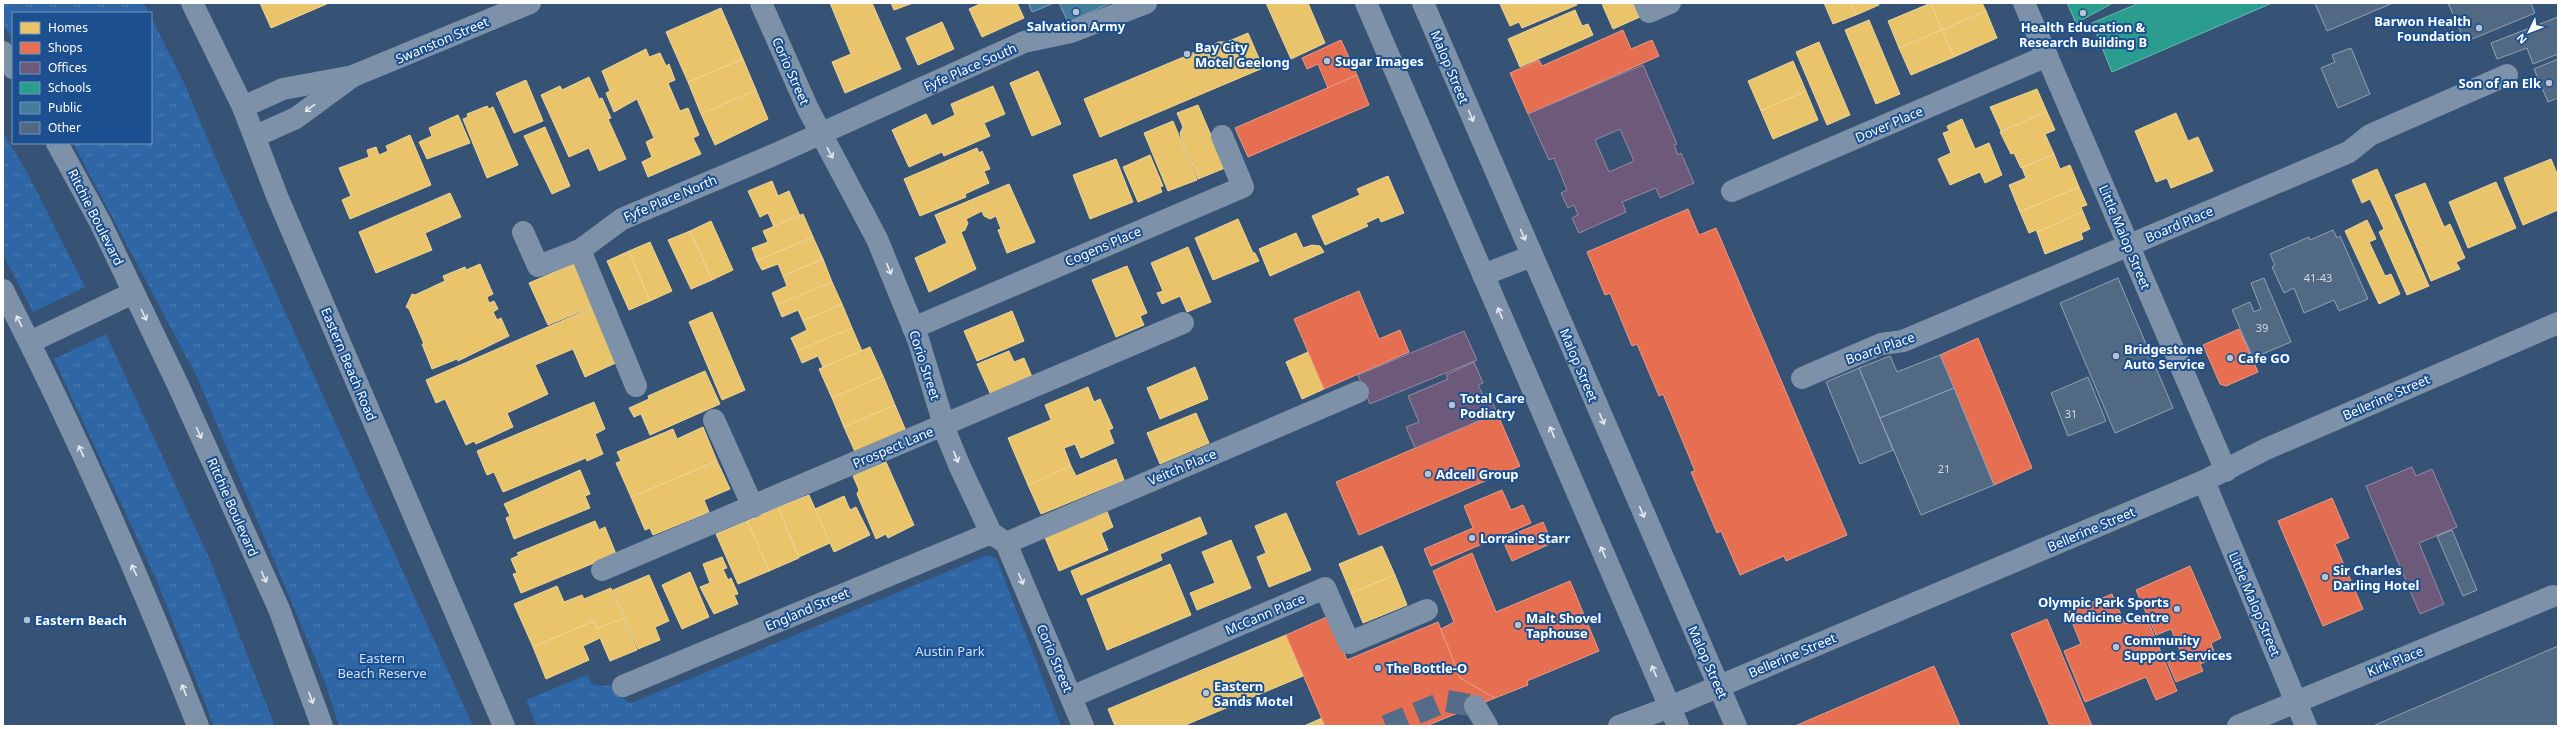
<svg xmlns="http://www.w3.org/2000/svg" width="2561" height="729" font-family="'Noto Sans',sans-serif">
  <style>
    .grass { fill: url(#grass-tufts) }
    .homes { fill: #e9c46a; stroke: #f0d697 }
    .shops { fill: #e76f51; stroke: #ee9a85 }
    .offices { fill: #6d597a; stroke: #998ba2; fill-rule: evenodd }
    .schools { fill: #2a9d8f; stroke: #6abab1 }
    .public { fill: #457b9d; stroke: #7da3ba }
    .building { fill: #526984; stroke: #92a2b6 }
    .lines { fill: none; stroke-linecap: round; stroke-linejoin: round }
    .minor-tunnel { stroke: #546c89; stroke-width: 22; stroke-dasharray: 22 11; stroke-linecap: butt }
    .minor { stroke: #7d92a8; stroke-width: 22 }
    .oneway { stroke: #e5e9ee }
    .poi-dot { fill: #b9c2ce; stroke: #1b4f8f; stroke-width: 1.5 }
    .labels { text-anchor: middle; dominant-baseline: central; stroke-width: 4; stroke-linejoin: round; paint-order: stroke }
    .number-label { font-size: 11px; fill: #d4dae0 }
    .poi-label { font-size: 13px; font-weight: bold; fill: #fff; stroke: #1b4f8f; text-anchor: start }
    .street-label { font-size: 13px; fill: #fff; stroke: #1b4f8f }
    .park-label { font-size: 13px; fill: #cfe3fa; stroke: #1b4f8f }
  </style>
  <defs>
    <pattern id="grass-tufts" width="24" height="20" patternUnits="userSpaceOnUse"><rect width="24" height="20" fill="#2f66a5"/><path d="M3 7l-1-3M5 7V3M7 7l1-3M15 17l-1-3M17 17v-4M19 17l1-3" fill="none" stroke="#4e7db2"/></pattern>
  </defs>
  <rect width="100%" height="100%" fill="#365274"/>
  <g class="grass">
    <polygon points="3,3 144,3 149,13 13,13 13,39 3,25"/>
    <polygon points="151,17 184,83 221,171 473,726 339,726 325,682 197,377 73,143 151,143"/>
    <polygon points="3,132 29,176 85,287 33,312 3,254"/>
    <polygon points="106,334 210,560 275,726 214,726 157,581 54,359"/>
    <polygon points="985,556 992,556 997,560 1061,726 537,726 526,700 587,675 592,684 601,686 611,685 629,703 634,702"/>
  </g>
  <g class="homes">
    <polygon points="260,3 329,3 271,28"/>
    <polygon points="830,3 872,3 901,69 845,93 832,62 851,54"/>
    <polygon points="891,3 913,3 894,10"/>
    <polygon points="982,3 1017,3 1024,18 982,37 969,9"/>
    <polygon points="1266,3 1308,3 1325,43 1291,59"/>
    <polygon points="1503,3 1576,3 1577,5 1522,28 1519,22 1510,26 1500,4"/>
    <polygon points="1605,3 1633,3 1640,17 1613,29 1602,4"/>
    <polygon points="1824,3 1851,3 1856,15 1833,24"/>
    <polygon points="1851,3 1878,3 1879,5 1856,15"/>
    <polygon points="1931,3 1942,30 1899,48 1888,21"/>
    <polygon points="1931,3 1982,3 1986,11 1942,30"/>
    <polygon points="721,8 743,59 688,82 666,32"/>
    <polygon points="1575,10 1582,26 1588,24 1593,35 1520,67 1508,39"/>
    <polygon points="1986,11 1997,38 1954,57 1942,30"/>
    <polygon points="1869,20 1900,94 1876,104 1845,30"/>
    <polygon points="942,22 954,49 918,65 906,38"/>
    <polygon points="1942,30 1954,57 1911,75 1899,48"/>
    <polygon points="1248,33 1263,68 1100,137 1084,99 1219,42 1227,42"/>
    <polygon points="1819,42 1850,115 1827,125 1796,52"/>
    <polygon points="646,49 649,57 660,53 666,66 669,64 675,80 668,83 680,111 688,108 699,135 693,138 701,154 648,177 642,162 652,157 646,142 654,138 637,99 614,112 606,93 610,91 602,71"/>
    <polygon points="743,59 756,90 701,114 688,82"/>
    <polygon points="1793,61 1806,91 1761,111 1748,81"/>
    <polygon points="1038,71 1061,124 1032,136 1010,83"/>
    <polygon points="589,77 599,99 602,98 611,118 608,119 626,159 599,171 589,148 569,157 541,95 560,86 562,90"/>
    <polygon points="526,80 543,121 514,133 496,93"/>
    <polygon points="993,86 1005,114 984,123 990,136 944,156 942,152 909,167 892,130 926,114 932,126 955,115 951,104"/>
    <polygon points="2037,89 2047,112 2001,131 1990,107"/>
    <polygon points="756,90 768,119 715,145 701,114"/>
    <polygon points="1806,91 1818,120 1773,139 1761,111"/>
    <polygon points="1198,105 1225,168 1198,179 1182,141 1180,133 1183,127 1177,113"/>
    <polygon points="487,106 489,109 493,107 518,165 487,178 463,119 468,117 467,114"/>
    <polygon points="2047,112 2055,130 2045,134 2054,154 2021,168 2014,153 2011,154 2000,132"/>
    <polygon points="2176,113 2188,141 2198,137 2213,171 2171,188 2167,178 2156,182 2135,131"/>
    <polygon points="458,115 470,143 427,159 419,142 432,136 429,128"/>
    <polygon points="1962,119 1975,149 1989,143 2002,175 1985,183 1980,172 1950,185 1938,159 1951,153 1943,133 1949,131 1947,126"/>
    <polygon points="1173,121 1197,180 1168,191 1144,133"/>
    <polygon points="545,127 570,186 552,194 524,136"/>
    <polygon points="410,135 431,185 350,219 342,200 351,196 339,168 369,157 367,150 376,147 379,155 388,151 386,146"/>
    <polygon points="977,148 979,153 982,151 990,169 984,171 989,183 965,194 966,197 920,216 904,179"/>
    <polygon points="2054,154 2060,169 2070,165 2079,187 2020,212 2009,185 2026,178 2022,168"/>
    <polygon points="1150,155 1163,186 1160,187 1162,192 1138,202 1123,167"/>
    <polygon points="1116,159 1133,202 1090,219 1073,175"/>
    <polygon points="2551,159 2558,176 2558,210 2523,225 2504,178"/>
    <polygon points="2377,169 2429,286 2407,295 2379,232 2384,229 2370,199 2362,203 2352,180"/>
    <polygon points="1388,176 1404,213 1381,222 1379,217 1366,223 1368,226 1325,245 1312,216 1360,195 1357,189"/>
    <polygon points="772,181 778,196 789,191 800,216 774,227 768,213 760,217 748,191"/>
    <polygon points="2496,182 2516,228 2468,248 2449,202"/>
    <polygon points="2425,183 2444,227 2450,224 2465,258 2456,262 2460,269 2431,281 2395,195"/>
    <polygon points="1009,184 1035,242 1007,253 998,230 1001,229 996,216 990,219 984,216 982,211 966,219 968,223 965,230 961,232 976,269 929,292 915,258 947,243 935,215"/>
    <polygon points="2079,187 2087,205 2081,207 2083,212 2037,232 2036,230 2029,233 2020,212"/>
    <polygon points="450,193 461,217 425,233 432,250 376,273 359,232"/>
    <polygon points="2083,212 2090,229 2081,233 2083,239 2045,254 2037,232"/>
    <polygon points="803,214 813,237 757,261 752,248 768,242 763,231"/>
    <polygon points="1238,219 1253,253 1255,253 1259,261 1213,280 1195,238"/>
    <polygon points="2367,220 2376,239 2369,242 2385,276 2391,274 2400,294 2379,304 2345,231"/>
    <polygon points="711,221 733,270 712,280 690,231"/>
    <polygon points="690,231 712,280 691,289 668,240"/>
    <polygon points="1296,233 1303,248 1312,245 1320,246 1324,252 1270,276 1259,249"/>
    <polygon points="813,237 823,259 783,276 778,264 762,270 757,261"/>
    <polygon points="650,242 672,291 650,301 629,251"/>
    <polygon points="1188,247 1211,302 1187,312 1180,296 1162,304 1157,293 1163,291 1151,263"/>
    <polygon points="629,251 650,301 629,310 607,261"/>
    <polygon points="823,259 832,282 777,305 772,293 787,286 783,276"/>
    <polygon points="578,262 596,305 548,325 529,283"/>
    <polygon points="480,264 493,294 487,297 489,303 494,301 498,309 493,312 497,320 501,318 509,336 458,361 457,359 432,369 422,344 424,344 409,309 406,307 412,294 415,295 445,281 443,276 465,267 466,270"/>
    <polygon points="1127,266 1147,313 1140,316 1144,325 1116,337 1092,280"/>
    <polygon points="832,282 842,304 803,321 798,310 782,317 777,305"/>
    <polygon points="842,304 852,328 797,351 791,338 807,330 803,321"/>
    <polygon points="596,306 620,361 585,377 573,349 535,365 548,394 507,413 513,427 476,444 474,441 466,445 445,399 436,403 426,380"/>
    <polygon points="1012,311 1024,341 977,361 964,331"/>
    <polygon points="712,312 745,390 722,400 689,322"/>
    <polygon points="852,328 862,351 823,367 818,356 802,363 797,351"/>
    <polygon points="870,347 883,376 832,398 819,369"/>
    <polygon points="1009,351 1014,362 1024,358 1032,377 991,395 977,364"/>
    <polygon points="1308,352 1324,389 1302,399 1286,362"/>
    <polygon points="1195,367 1208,399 1160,419 1147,388"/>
    <polygon points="705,371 720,404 650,435 641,414 634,417 629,408 649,399 648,396"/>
    <polygon points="883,376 895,405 844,427 832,398"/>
    <polygon points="1088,387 1094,402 1100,399 1113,428 1109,430 1114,443 1081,458 1075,444 1064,448 1071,466 1028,485 1008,438 1051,420 1045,405"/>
    <polygon points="594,402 605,429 595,434 603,454 587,461 586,458 503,492 494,472 487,475 477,451"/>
    <polygon points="895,405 906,431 855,452 844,427"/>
    <polygon points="1196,413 1209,443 1160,464 1147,433"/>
    <polygon points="703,427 717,461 631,497 616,463 621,461 617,452 673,429 677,439"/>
    <polygon points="1116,459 1124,480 1041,514 1028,485 1071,466 1076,476"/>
    <polygon points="717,461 730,489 704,500 709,512 653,535 650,528 645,530 631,497"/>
    <polygon points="886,462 914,525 888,538 886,534 876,539 857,494 859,490 853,476"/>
    <polygon points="580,470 590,494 585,496 590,508 514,539 506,518 510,516 504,504"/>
    <polygon points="809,495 830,543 799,557 778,507"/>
    <polygon points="844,496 850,510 856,507 870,535 834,552 815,509"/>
    <polygon points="778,507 799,558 769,571 747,521"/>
    <polygon points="1106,509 1113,527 1101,533 1108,550 1059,571 1044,535"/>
    <polygon points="1286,513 1311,570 1269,587 1257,557 1266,553 1255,526"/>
    <polygon points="1200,517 1207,534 1160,554 1162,560 1081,595 1071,571"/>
    <polygon points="595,521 599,530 605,527 616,554 521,593 513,574 517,573 511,559 519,555 517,553"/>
    <polygon points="747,521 769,571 738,584 716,534"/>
    <polygon points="1231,540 1251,588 1197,610 1190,593 1215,583 1202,552"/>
    <polygon points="1382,546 1395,575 1351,593 1339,564"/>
    <polygon points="722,557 727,568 723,569 728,580 731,578 738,594 734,595 738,604 714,614 700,587 710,583 703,564"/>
    <polygon points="1170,564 1191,615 1107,650 1087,599"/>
    <polygon points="690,572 709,617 682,629 662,585"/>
    <polygon points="649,575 669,621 655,627 660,640 638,649 613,590"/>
    <polygon points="1395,575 1407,605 1363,623 1351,593"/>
    <polygon points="557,586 564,602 582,595 584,599 611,588 624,618 597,629 594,621 533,647 514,604"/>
    <polygon points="624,618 637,650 610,661 600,638 583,646 589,660 546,679 533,647 594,621 597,629"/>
    <polygon points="1286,635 1303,676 1183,726 1115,726 1108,709"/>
    <polygon points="1322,718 1325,726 1304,726"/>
  </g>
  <g class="shops">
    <polygon points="1623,30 1631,49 1652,40 1659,56 1528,114 1510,73 1539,60 1542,66"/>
    <polygon points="1341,40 1357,75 1328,88 1318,64 1307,69 1302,58"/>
    <polygon points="1357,75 1369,105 1248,157 1235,128"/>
    <polygon points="1688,209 1699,235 1716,228 1847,535 1786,561 1784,556 1740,575 1721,531 1717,533 1691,472 1695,471 1663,394 1659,396 1637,344 1632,346 1610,293 1605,295 1587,252"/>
    <polygon points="1359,291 1379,339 1400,330 1409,352 1324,389 1294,319"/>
    <polygon points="2239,329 2258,372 2226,386 2220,384 2203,345"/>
    <polygon points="1978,338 2032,468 1994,485 1940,355"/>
    <polygon points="1497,413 1520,466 1359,535 1336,482"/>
    <polygon points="1502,490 1511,510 1523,505 1531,523 1431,566 1424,549 1473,528 1464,506"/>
    <polygon points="2332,498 2349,538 2335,544 2363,609 2323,626 2278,521"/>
    <polygon points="1543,522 1552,543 1512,561 1502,539"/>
    <polygon points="1472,553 1496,612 1570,581 1599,651 1527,681 1528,685 1495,698 1460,678 1441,629 1454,622 1433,571"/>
    <polygon points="2190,566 2221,638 2211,643 2216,657 2200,664 2203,671 2176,682 2167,661 2182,655 2171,629 2156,635 2136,590"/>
    <polygon points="2112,594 2125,624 2146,616 2177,691 2156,700 2146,677 2085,702 2064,651 2081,644 2068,612"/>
    <polygon points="1329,616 1347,660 1438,622 1460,678 1495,698 1426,726 1325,726 1286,635"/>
    <polygon points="2047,619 2092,726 2050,726 2011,634"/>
    <polygon points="1934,666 1960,726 1795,726"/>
  </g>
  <g class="offices">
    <path d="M 1643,65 L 1677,144 L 1674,145 L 1678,155 L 1681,153 L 1694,183 L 1660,198 L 1656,188 L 1622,202 L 1626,212 L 1579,233 L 1572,218 L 1578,215 L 1574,205 L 1568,208 L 1566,204 L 1561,193 L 1567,190 L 1554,158 L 1549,160 L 1528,114 ZM 1620,129 L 1634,161 L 1609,172 L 1595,140 Z"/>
    <polygon points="1464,331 1477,360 1370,404 1358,375"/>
    <polygon points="1474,362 1483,383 1478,385 1483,395 1489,393 1497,413 1415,448 1406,427 1419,422 1408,396 1448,379 1446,375"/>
    <polygon points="2412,467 2416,476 2432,469 2457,527 2419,543 2444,604 2420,614 2366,486"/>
  </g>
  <g class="schools">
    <polygon points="2067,3 2113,3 2076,23"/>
    <polygon points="2139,3 2272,3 2112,72 2092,23"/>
  </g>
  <g class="public">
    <polygon points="1028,3 1054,3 1032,12"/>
    <polygon points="1059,3 1111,3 1068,22"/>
  </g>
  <g class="building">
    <polygon points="2315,3 2393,3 2327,31"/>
    <polygon points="2448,3 2531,3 2535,13 2465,42"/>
    <polygon points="2558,17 2558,54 2533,64 2527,48 2497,59 2491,43"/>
    <polygon points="2351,48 2370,94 2338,108 2321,68 2335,62 2332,55"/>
    <polygon points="2558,59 2558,98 2548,102 2534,69"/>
    <polygon points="2333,230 2337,238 2340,236 2368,299 2339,311 2334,300 2304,313 2294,288 2284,293 2272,267 2275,265 2270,254 2309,237 2310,240"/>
    <polygon points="2118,278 2173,408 2115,433 2060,303"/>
    <polygon points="2264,278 2291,342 2253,358 2232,310 2250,302 2254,312 2261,309 2251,283"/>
    <polygon points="1940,355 1954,388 1880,418 1859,368 1890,356 1897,372"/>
    <polygon points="1859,368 1893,450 1860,464 1826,382"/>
    <polygon points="2088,377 2106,421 2068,436 2051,393"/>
    <polygon points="1954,388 1994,485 1921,515 1880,418"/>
    <polygon points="2452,530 2477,590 2463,596 2437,536"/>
    <polygon points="2558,646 2558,726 2373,726"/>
  </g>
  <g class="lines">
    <polyline class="minor-tunnel" points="1386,726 1446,701 1475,706"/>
    <g class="minor">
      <polyline points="192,3 243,107 277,196 504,726"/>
      <polyline points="761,3 808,109 877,239 918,339 948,438 960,467 991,533 1006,543 1083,726"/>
      <polyline points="1366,3 1678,726"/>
      <polyline points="1423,3 1736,726"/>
      <polyline points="1645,3 1649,12 1670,3"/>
      <polyline points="2024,3 2226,471"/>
      <polyline points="3,52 13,68"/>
      <polyline points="243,107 283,89 353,76 530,3"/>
      <polyline points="256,136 296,118 349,79"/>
      <polyline points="57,143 100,222 178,385 279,609 322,726"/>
      <polyline points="1732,191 2047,56"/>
      <polyline points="523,232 538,266 580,250 622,219 771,156 1024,42 1071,32 1146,3"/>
      <polyline points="580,250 636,386"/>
      <polyline points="1483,275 1532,256"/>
      <path d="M 3,290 C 76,432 140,578 198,726"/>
      <polyline points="913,328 1243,187 1222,136"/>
      <polyline points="30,342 133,293"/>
      <polyline points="1802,378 1881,344 1903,341 2349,152 2370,135 2507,75"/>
      <polyline points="714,420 753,507"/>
      <polyline points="2204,481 2306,726"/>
      <polyline points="1006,543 1358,392"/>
      <polyline points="602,570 1183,323"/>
      <polyline points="623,686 991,533"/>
      <polyline points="1071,697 1325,588 1349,643 1427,610"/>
      <polyline points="1475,706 1487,726"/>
      <polyline points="1619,726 1670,707 2204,481 2264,450 2558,323"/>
      <polyline points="2238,726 2553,596"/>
    </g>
  </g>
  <defs><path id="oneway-shaft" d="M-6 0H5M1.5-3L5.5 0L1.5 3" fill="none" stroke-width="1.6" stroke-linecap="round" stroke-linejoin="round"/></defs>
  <g class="oneway">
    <use href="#oneway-shaft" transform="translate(310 108) rotate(144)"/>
    <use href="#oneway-shaft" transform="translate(1471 116) rotate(67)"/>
    <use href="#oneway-shaft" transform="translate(830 153) rotate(62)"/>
    <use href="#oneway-shaft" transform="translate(1523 235) rotate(67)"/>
    <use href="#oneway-shaft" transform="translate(889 269) rotate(68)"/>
    <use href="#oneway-shaft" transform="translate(1500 313) rotate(-113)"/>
    <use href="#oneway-shaft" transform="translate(144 315) rotate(64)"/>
    <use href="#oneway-shaft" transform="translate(19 321) rotate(-117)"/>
    <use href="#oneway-shaft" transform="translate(1602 419) rotate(67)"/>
    <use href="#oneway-shaft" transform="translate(1552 432) rotate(-113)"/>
    <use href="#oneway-shaft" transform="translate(199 433) rotate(66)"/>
    <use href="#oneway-shaft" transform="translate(81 451) rotate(-115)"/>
    <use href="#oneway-shaft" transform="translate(956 457) rotate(68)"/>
    <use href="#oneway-shaft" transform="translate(1642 512) rotate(67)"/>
    <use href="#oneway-shaft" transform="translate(1603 552) rotate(-113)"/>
    <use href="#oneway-shaft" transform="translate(134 570) rotate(-115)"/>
    <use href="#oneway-shaft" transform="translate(264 577) rotate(66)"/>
    <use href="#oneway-shaft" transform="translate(1021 579) rotate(67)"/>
    <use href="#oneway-shaft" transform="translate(1654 671) rotate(-113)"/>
    <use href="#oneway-shaft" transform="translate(184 690) rotate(-111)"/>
    <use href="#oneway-shaft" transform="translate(311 698) rotate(70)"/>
  </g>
  <g class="poi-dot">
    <circle cx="1076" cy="12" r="4"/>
    <circle cx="2083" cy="13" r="4"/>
    <circle cx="2479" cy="28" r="4"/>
    <circle cx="1187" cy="54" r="4"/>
    <circle cx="1327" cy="61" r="4"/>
    <circle cx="2549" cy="83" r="4"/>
    <circle cx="2116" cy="356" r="4"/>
    <circle cx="2230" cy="358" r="4"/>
    <circle cx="1452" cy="405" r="4"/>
    <circle cx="1428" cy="474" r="4"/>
    <circle cx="1472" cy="538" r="4"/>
    <circle cx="2325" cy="577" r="4"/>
    <circle cx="2177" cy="609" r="4"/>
    <circle cx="27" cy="620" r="4"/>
    <circle cx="1518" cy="625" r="4"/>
    <circle cx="2116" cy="647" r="4"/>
    <circle cx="1378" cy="668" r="4"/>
    <circle cx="1206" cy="693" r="4"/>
  </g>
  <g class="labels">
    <g class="number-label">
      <text x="2318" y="277">41-43</text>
      <text x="2262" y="327">39</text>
      <text x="2071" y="413">31</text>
      <text x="1944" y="468">21</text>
    </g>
    <g class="poi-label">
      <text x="2471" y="21" text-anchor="end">Barwon Health<tspan x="2471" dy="15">Foundation</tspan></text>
      <text x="1076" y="26" text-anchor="middle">Salvation Army</text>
      <text x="2083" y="27" text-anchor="middle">Health Education &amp;<tspan x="2083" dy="15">Research Building B</tspan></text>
      <text x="1195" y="47">Bay City<tspan x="1195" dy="15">Motel Geelong</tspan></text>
      <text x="1335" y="61">Sugar Images</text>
      <text x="2541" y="83" text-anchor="end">Son of an Elk</text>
      <text x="2124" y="349">Bridgestone<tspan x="2124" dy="15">Auto Service</tspan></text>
      <text x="2238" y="358">Cafe GO</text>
      <text x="1460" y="398">Total Care<tspan x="1460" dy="15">Podiatry</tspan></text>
      <text x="1436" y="474">Adcell Group</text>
      <text x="1480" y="538">Lorraine Starr</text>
      <text x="2333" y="570">Sir Charles<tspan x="2333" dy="15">Darling Hotel</tspan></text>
      <text x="2169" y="602" text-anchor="end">Olympic Park Sports<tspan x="2169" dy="15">Medicine Centre</tspan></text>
      <text x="1526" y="618">Malt Shovel<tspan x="1526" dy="15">Taphouse</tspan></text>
      <text x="35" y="620">Eastern Beach</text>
      <text x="2124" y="640">Community<tspan x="2124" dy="15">Support Services</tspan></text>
      <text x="1386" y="668">The Bottle-O</text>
      <text x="1214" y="686">Eastern<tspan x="1214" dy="15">Sands Motel</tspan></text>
    </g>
    <g class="street-label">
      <text transform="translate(442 40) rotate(-23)">Swanston Street</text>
      <text transform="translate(970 67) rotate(-24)">Fyfe Place South</text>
      <text transform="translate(1450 67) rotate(67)">Malop Street</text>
      <text transform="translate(791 71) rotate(66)">Corio Street</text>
      <text transform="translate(1889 124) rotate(-23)">Dover Place</text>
      <text transform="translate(670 198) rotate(-23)">Fyfe Place North</text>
      <text transform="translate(96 217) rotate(63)">Ritchie Boulevard</text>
      <text transform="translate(2179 224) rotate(-23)">Board Place</text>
      <text transform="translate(2125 237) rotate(67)">Little Malop Street</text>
      <text transform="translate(1103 246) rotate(-23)">Cogens Place</text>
      <text transform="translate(1880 348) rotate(-19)">Board Place</text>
      <text transform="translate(349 364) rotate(67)">Eastern Beach Road</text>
      <text transform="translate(925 365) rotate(72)">Corio Street</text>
      <text transform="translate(1579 365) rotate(67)">Malop Street</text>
      <text transform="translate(2386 397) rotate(-24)">Bellerine Street</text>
      <text transform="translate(893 447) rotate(-23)">Prospect Lane</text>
      <text transform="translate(1182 467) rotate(-23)">Veitch Place</text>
      <text transform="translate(233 507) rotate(66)">Ritchie Boulevard</text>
      <text transform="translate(2091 529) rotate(-23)">Bellerine Street</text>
      <text transform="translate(2255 604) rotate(67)">Little Malop Street</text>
      <text transform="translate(807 609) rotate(-23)">England Street</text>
      <text transform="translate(1265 614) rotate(-23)">McCann Place</text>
      <text transform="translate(1792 655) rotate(-23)">Bellerine Street</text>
      <text transform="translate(1055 658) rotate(67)">Corio Street</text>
      <text transform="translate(2395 661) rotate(-22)">Kirk Place</text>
      <text transform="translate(1708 662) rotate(66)">Malop Street</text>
    </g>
    <g class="park-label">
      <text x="950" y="651">Austin Park</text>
      <text x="382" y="658">Eastern<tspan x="382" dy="15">Beach Reserve</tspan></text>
    </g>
  </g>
  <rect width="2561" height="729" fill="none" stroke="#ffffff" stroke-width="8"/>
  <rect x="12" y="12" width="140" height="132" fill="#1b4f8f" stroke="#7695bc"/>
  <rect x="20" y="22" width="20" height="12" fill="#e9c46a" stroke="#7695bc"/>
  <text x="48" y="32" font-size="12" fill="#ffffff">Homes</text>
  <rect x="20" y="42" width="20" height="12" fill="#e76f51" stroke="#7695bc"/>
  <text x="48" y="52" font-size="12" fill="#ffffff">Shops</text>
  <rect x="20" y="62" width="20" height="12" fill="#6d597a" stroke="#7695bc"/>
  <text x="48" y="72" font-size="12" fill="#ffffff">Offices</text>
  <rect x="20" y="82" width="20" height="12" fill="#2a9d8f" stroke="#7695bc"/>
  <text x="48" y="92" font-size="12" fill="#ffffff">Schools</text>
  <rect x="20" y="102" width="20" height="12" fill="#457b9d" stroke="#7695bc"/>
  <text x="48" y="112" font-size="12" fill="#ffffff">Public</text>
  <rect x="20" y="122" width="20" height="12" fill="#526984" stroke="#7695bc"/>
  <text x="48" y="132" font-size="12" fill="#ffffff">Other</text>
  <g transform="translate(2529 32) rotate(227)" stroke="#1b4f8f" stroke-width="3" paint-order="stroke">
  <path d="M0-3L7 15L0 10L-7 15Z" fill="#ffffff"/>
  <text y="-6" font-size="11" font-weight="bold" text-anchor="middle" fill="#ffffff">N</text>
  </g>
</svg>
